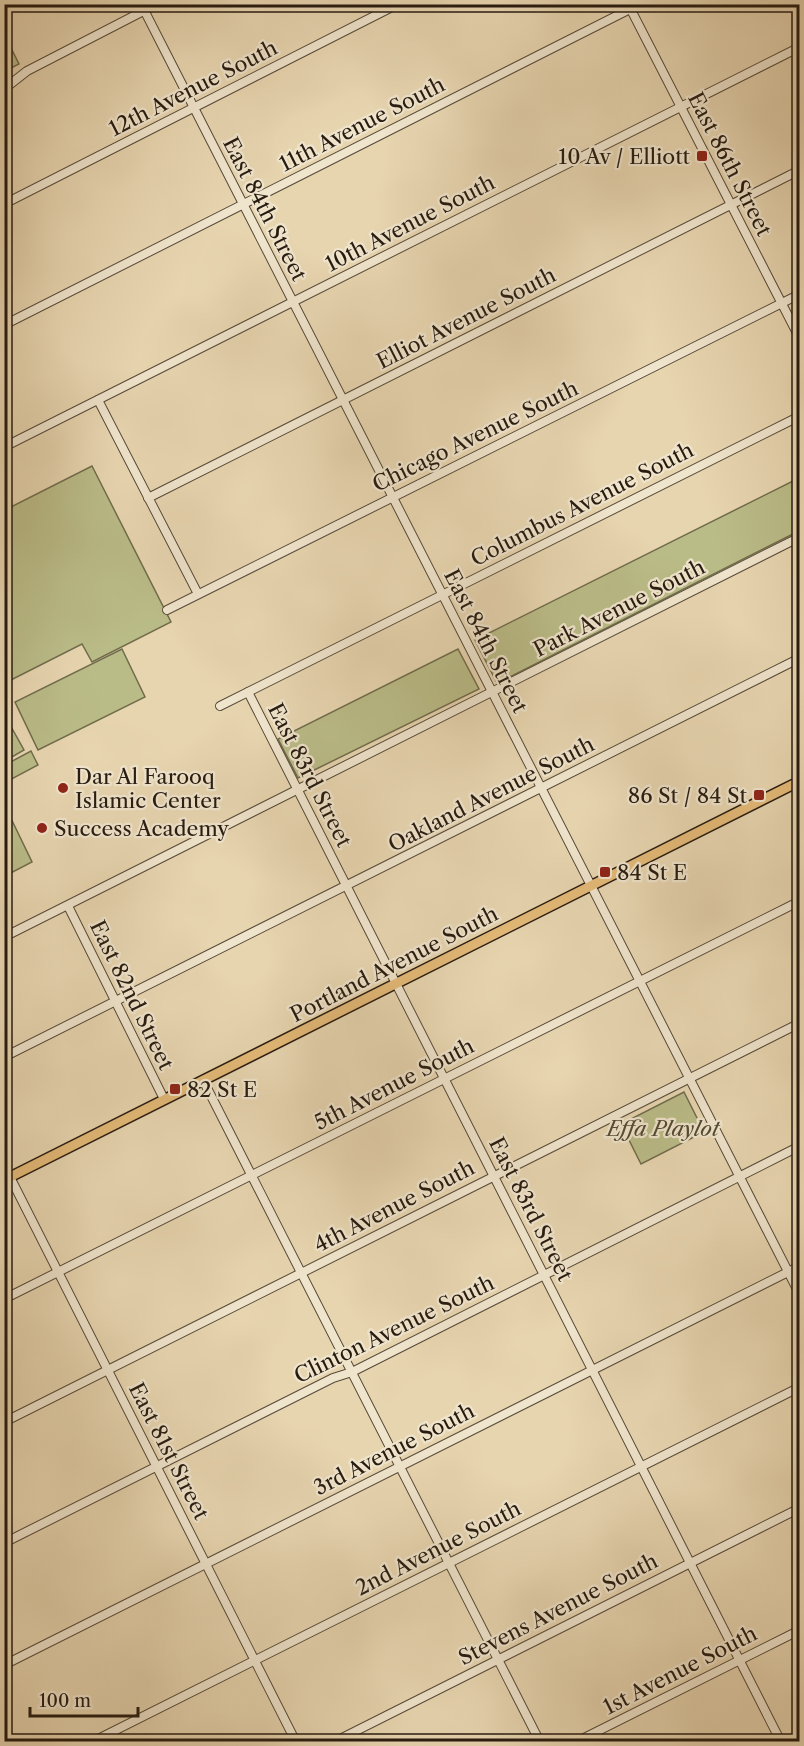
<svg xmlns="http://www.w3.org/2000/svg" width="804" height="1746" font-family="'Libre Caslon Text',serif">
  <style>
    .green { fill: #babc88; stroke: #706c4c; stroke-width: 1.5 }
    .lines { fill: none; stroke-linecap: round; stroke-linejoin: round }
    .minor-casing { stroke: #574a38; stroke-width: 10 }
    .major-casing { stroke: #271b10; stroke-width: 12 }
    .minor { stroke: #efe4cc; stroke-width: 8 }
    .major { stroke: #e4ba78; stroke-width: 9 }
    .poi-dot { fill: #8f2418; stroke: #efe4cc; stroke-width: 2 }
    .labels { text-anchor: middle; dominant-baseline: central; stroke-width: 4.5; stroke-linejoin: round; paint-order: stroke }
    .street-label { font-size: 21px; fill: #271b10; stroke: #efe4cc }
    .poi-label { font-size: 21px; fill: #271b10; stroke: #efe4cc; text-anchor: start }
    .park-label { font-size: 21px; font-style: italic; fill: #534b34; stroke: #efe4cc }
  </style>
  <rect width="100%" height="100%" fill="#e7d5b0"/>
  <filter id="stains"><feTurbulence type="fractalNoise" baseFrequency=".00333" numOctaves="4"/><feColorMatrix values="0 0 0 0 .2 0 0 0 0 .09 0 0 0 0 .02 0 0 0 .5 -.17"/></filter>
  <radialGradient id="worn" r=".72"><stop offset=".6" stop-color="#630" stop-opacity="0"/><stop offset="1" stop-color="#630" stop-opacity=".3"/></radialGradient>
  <g class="green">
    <polygon points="4,34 19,64 5,71 4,71"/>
    <polygon points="92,466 171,622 92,662 82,644 5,683 5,510"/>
    <polygon points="799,478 799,531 498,683 496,681 475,640"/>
    <polygon points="122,649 145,697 38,750 15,702"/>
    <polygon points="458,649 479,689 298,778 278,739"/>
    <polygon points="4,714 24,750 5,761 4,761"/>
    <polygon points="31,751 38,765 6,782 5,778 5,765"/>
    <polygon points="5,806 32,862 5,876 4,876"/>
    <polygon points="684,1092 704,1132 641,1164 621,1124"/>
  </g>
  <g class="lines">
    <g class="minor-casing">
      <g id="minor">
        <polyline points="141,4 800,1295"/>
        <polyline points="628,4 800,339"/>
        <polyline points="4,89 27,71 157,4"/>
        <polyline points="4,204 398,4"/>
        <polyline points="4,325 640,4"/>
        <polyline points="98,400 198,594"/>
        <polyline points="4,447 800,47"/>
        <polyline points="148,498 800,170"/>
        <polyline points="167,610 800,294"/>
        <polyline points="248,692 781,1742"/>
        <polyline points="220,706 800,416"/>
        <polyline points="68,906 164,1099"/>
        <polyline points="4,937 800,537"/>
        <polyline points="4,1057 800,658"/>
        <polyline points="203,1080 540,1742"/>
        <polyline points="10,1177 296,1742"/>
        <polyline points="4,1299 800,901"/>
        <polyline points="4,1422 800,1023"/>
        <polyline points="4,1543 333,1378 352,1372 800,1146"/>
        <polyline points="4,1665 800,1266"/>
        <polyline points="92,1742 800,1387"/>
        <polyline points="334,1742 800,1508"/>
        <polyline points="576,1742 800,1630"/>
      </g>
    </g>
    <g class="major-casing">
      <polyline id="major" points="4,1180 800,781"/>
    </g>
    <use href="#minor" class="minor"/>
    <use href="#major" class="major"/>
  </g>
  <g class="poi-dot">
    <rect x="696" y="150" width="12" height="12" rx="3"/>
    <circle cx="63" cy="788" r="6"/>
    <rect x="753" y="789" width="12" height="12" rx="3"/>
    <circle cx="42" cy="828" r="6"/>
    <rect x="599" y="866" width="12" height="12" rx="3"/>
    <rect x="169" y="1083" width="12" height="12" rx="3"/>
  </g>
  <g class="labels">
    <g class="street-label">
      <text transform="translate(193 88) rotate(-27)">12th Avenue South</text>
      <text transform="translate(362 124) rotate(-27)">11th Avenue South</text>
      <text transform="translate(730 164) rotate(63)">East 86th Street</text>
      <text transform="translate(265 209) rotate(63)">East 84th Street</text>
      <text transform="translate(410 223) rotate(-27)">10th Avenue South</text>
      <text transform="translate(466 318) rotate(-27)">Elliot Avenue South</text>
      <text transform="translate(475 436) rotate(-26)">Chicago Avenue South</text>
      <text transform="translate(582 504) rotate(-27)">Columbus Avenue South</text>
      <text transform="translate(619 608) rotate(-27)">Park Avenue South</text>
      <text transform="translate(486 641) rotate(63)">East 84th Street</text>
      <text transform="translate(310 775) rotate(63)">East 83rd Street</text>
      <text transform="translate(491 794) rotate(-27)">Oakland Avenue South</text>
      <text transform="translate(394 964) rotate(-27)">Portland Avenue South</text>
      <text transform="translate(132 995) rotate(64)">East 82nd Street</text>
      <text transform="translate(394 1084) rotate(-27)">5th Avenue South</text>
      <text transform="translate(394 1206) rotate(-27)">4th Avenue South</text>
      <text transform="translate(531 1209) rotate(63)">East 83rd Street</text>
      <text transform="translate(394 1329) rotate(-26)">Clinton Avenue South</text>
      <text transform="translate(394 1449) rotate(-27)">3rd Avenue South</text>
      <text transform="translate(169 1451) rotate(63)">East 81st Street</text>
      <text transform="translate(438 1548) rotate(-27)">2nd Avenue South</text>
      <text transform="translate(558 1609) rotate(-27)">Stevens Avenue South</text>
      <text transform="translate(680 1670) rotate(-27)">1st Avenue South</text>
    </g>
    <g class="poi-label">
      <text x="690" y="156" text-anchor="end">10 Av / Elliott</text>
      <text x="75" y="776">Dar Al Farooq<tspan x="75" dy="24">Islamic Center</tspan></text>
      <text x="747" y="795" text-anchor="end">86 St / 84 St</text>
      <text x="54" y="828">Success Academy</text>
      <text x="617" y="872">84 St E</text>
      <text x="187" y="1089">82 St E</text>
    </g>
    <g class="park-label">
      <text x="663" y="1128">Effa Playlot</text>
    </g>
  </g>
  <rect width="804" height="1746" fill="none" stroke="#e7d5b0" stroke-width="24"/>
  <rect x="6" y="6" width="792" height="1734" fill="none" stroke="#271b10" stroke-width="3"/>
  <rect x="12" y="12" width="780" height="1722" fill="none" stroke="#271b10" stroke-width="1.5"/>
  <path d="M30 1707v9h108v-9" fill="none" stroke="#271b10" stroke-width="3"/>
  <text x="39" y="1707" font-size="18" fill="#271b10" stroke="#efe4cc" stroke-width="4.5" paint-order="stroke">100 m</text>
  <rect width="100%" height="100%" filter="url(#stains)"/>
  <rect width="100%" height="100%" fill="url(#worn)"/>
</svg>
